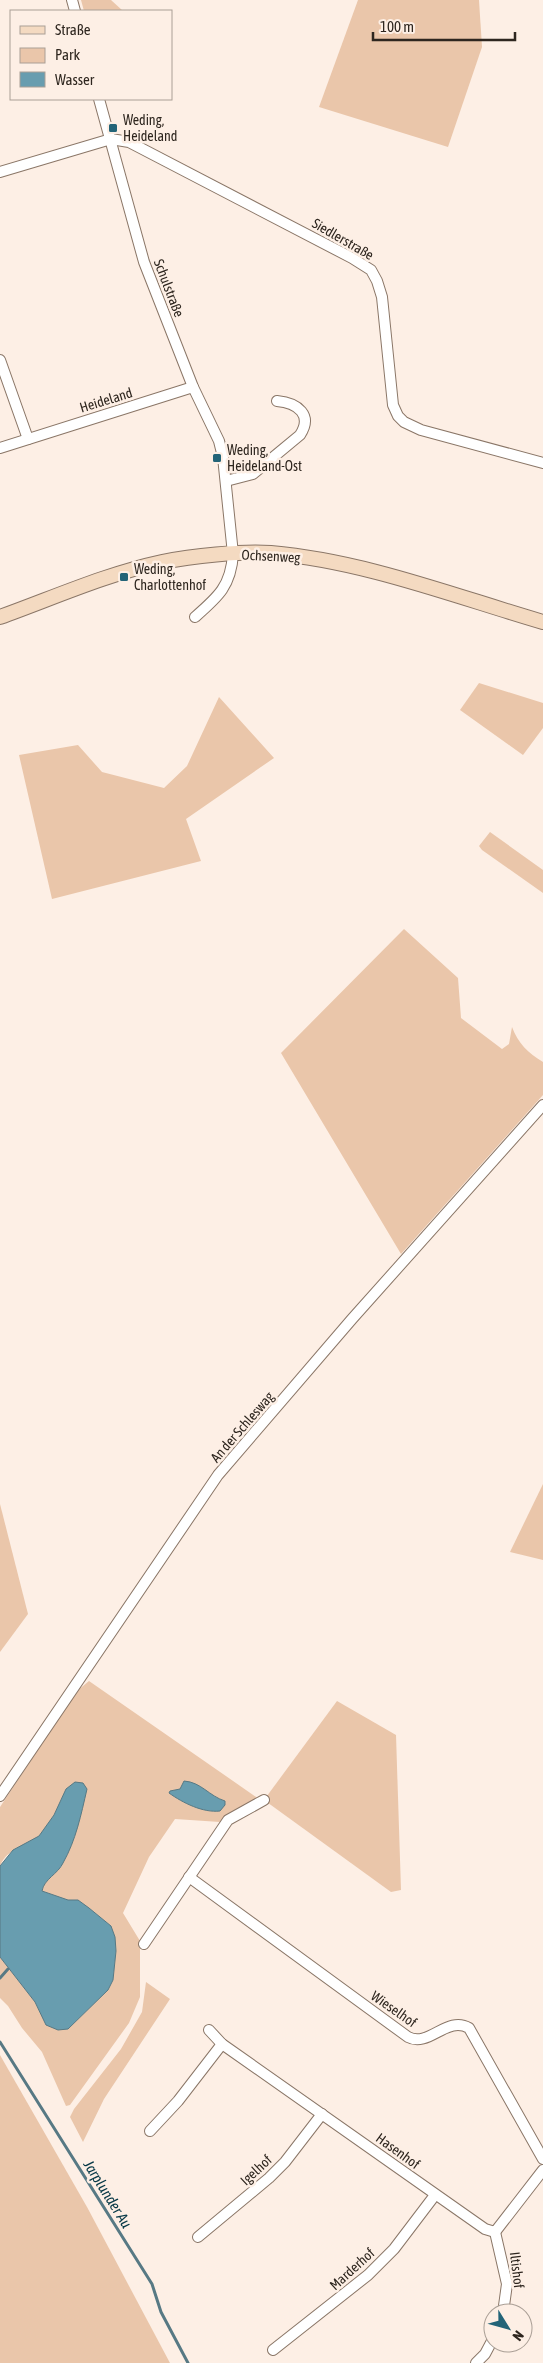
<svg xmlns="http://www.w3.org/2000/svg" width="543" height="2363" font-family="'Asap Condensed',sans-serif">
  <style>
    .green { fill: #eac6aa }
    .water { fill: #689daf; stroke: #577984 }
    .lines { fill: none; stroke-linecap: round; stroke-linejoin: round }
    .stream { stroke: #577984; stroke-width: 3 }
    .street-casing { stroke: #8a7667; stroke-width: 12 }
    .secondary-casing { stroke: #8a7667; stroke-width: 16 }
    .street { stroke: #fff; stroke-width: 10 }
    .secondary { stroke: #f4dac1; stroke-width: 14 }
    .poi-dot { fill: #236478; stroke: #fdefe5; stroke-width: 2 }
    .labels { text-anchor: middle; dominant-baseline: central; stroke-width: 5; stroke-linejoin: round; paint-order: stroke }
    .poi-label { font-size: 14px; fill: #2e261f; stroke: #fdefe5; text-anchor: start }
    .street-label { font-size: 14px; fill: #2e261f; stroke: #fdefe5 }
    .water-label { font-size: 15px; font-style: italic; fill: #063846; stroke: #fdefe5 }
  </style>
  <rect width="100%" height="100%" fill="#fdefe5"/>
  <g class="green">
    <polygon points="81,0 111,0 123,11 84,11"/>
    <polygon points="358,0 479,0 482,47 448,147 319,107"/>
    <polygon points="479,683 543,703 543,728 523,755 460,710"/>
    <polygon points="219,697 274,758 186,819 201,861 52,899 19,755 78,745 102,772 164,788 187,766"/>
    <polygon points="490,832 543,870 543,893 482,850 479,846"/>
    <path d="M 404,929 L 458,978 L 461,1018 L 502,1049 L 509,1044 L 512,1027 C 518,1043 528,1053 543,1062 L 543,1095 L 401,1254 L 281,1053 Z"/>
    <polygon points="543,1484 543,1560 510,1552"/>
    <polygon points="0,1504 28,1614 0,1652"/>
    <path d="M 89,1681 L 259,1799 L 220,1822 L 175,1819 L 149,1857 L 123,1913 L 140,1941 L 140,1997 L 129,2023 L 70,2105 L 66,2106 L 42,2052 L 22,2028 L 8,2006 L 0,1998 L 0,1957 L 35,2002 L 46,2025 L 68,2029 L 108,1990 L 113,1980 L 116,1951 L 111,1926 L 89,1908 L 42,1891 L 43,1885 L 62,1866 L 66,1789 C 59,1805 52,1822 40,1835 C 29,1847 7,1847 0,1866 L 0,1807 L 77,1691 Z"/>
    <polygon points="337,1701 396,1735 401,1890 391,1892 264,1800"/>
    <polygon points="146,1982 170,1999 104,2099 83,2142 70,2117 74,2109 121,2049 142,2012"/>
    <polygon points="0,2055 87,2207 170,2363 0,2363"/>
  </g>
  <g class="water">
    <path d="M 184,1781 C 201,1782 209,1796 225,1801 L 225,1805 L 220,1811 C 203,1813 183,1803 169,1793 L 170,1791 L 180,1789 Z"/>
    <path d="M 75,1782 L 83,1783 L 87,1789 C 81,1815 76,1840 63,1863 C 58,1874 44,1879 42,1891 L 68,1900 L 78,1900 L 89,1908 L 111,1926 L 115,1937 L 116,1951 L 113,1980 L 108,1990 L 68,2029 L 58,2030 L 46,2025 L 35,2002 L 0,1957 L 0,1866 L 13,1850 L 39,1836 L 54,1815 L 66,1789 Z"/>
  </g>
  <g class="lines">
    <g class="stream">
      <polyline points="0,1978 8,1969"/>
      <polyline points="0,2042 152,2284 161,2312 188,2363"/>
    </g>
    <g class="street-casing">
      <g id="street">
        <polyline points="72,0 75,11"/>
        <path d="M 99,99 L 144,262 L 193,387 L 219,441 L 223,457 L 233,554 C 231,586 218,597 195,617"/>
        <polyline points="0,172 111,139 129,142 352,258 371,270 377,281 382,297 393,405 398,416 404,422 421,430 543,463"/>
        <polyline points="0,360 28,439"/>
        <polyline points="0,448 193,387"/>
        <path d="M 226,481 L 253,474 L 300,435 C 313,415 298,403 277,401"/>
        <polyline points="0,1796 218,1475 352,1319 543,1105"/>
        <path d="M 189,1877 L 408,2037 C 429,2048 447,2015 469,2028 L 543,2159"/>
        <polyline points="144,1944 228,1820 264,1800"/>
        <polyline points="209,2030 222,2044 485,2229 495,2232 543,2170"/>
        <polyline points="150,2131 178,2101 222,2044"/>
        <polyline points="495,2232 507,2284 503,2313"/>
        <polyline points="198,2237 269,2178 285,2162 322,2114"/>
        <polyline points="273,2350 368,2275 394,2249 435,2195"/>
        <polyline points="476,2363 485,2354 493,2339"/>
      </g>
    </g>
    <g class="secondary-casing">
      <path id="secondary" d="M 0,617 C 53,598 106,574 162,562 C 192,556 240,551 271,553 C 364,561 454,596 543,622"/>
    </g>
    <use href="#street" class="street"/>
    <use href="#secondary" class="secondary"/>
  </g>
  <g class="poi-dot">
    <rect x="108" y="123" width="10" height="10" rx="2.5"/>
    <rect x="212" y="453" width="10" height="10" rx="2.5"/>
    <rect x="119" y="572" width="10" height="10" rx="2.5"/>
  </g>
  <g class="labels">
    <g class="poi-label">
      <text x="123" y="120">Weding,<tspan x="123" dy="16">Heideland</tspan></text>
      <text x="227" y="450">Weding,<tspan x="227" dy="16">Heideland-Ost</tspan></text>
      <text x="134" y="569">Weding,<tspan x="134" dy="16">Charlottenhof</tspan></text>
    </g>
    <g class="street-label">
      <text transform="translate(343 239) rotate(30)">Siedlerstraße</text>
      <text transform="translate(169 288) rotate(69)">Schulstraße</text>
      <text transform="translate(106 400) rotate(-17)">Heideland</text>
      <text transform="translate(271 556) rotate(3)">Ochsenweg</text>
      <text transform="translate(242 1427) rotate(-49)">An der Schleswag</text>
      <text transform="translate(394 2009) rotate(35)">Wieselhof</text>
      <text transform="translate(398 2151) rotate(36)">Hasenhof</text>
      <text transform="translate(256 2170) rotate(-43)">Igelhof</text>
      <text transform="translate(352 2269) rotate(-42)">Marderhof</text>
      <text transform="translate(517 2270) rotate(83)">Iltishof</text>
    </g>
    <g class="water-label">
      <text transform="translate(108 2194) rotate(58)">Jarplunder Au</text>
    </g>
  </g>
  <rect x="10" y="10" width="162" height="90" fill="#fdefe5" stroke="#aa9f96"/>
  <rect x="20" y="26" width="25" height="8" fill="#f4dac1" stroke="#aa9f96"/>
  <text x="55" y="35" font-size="15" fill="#2e261f">Straße</text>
  <rect x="20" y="48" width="25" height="15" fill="#eac6aa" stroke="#aa9f96"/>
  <text x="55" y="60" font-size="15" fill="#2e261f">Park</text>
  <rect x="20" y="72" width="25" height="15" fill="#689daf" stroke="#aa9f96"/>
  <text x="55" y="85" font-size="15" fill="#2e261f">Wasser</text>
  <g transform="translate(508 2328) rotate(127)"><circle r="24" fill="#fdefe5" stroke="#aa9f96"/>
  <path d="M0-4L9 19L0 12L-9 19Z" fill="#236478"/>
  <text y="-8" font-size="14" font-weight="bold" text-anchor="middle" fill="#2e261f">N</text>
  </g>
  <path d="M373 32v8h142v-8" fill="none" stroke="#2e261f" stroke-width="2.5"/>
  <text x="380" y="32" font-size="15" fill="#2e261f" stroke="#fdefe5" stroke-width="4" paint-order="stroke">100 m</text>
</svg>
